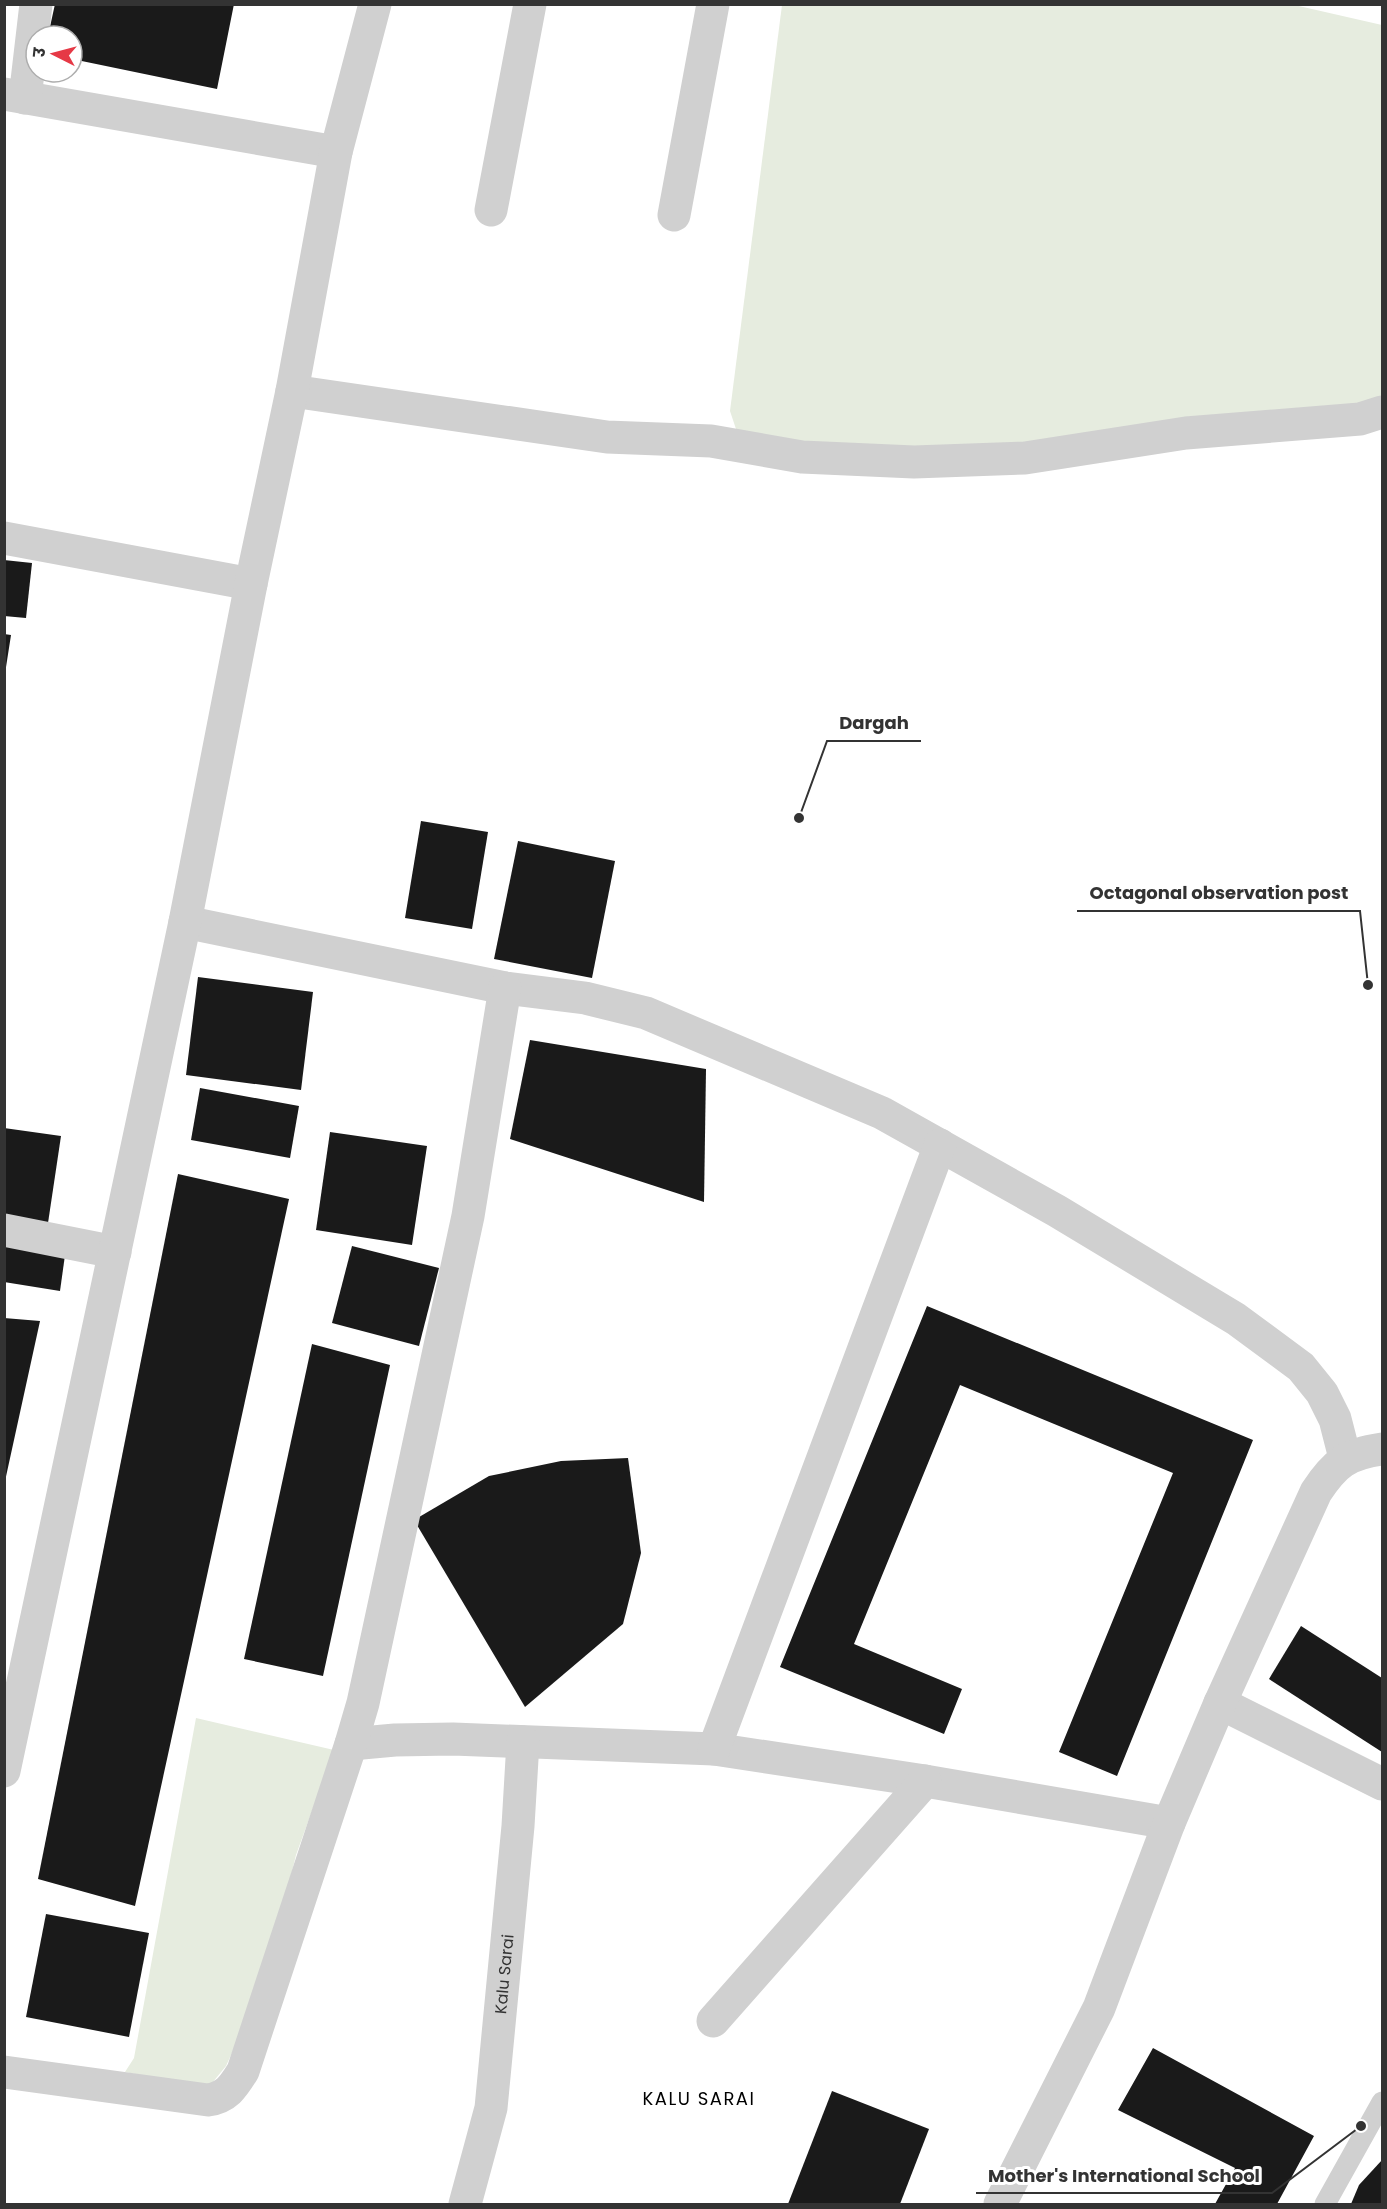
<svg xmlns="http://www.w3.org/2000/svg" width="1387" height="2209" font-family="Poppins,'Noto Sans Devanagari',sans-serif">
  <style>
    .green { fill: #e6ecdf }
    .building { fill: #1a1a1a }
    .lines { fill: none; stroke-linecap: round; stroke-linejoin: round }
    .lane { stroke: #d0d0d0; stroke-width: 21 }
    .street { stroke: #d0d0d0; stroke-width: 33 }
    .labels { text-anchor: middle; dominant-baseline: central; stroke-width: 6; stroke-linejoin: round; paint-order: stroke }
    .street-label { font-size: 16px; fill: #333; stroke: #fff }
    .neighbourhood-label { font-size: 18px; letter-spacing: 1.5px; fill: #000; stroke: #fff }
    .leader { fill: none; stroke: #333; stroke-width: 2 }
    .callout-dot { fill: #333; stroke: #fff; stroke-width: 2 }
    .callout-label { font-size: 18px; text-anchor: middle; font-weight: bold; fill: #333; stroke: #fff; stroke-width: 6; stroke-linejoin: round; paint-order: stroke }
  </style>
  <rect width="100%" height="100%" fill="#fff"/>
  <g class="green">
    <polygon points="1290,4 1382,25 1382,412 1025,458 742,447 730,411 782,5"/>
    <polygon points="196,1718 334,1750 296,1855 283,1908 249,2015 226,2066 208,2088 125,2072 134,2058"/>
  </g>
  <g class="building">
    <polygon points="55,4 234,4 217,89 72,59 72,36 48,36"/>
    <polygon points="4,560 32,563 26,618 4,616"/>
    <polygon points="4,634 11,635 6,667 4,667"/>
    <polygon points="421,821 488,832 472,929 405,918"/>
    <polygon points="518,841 615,861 592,978 494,959"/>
    <polygon points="198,977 313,992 301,1090 186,1075"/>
    <polygon points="530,1040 706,1069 704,1202 510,1139"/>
    <polygon points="200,1088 299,1106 290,1158 191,1140"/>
    <polygon points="4,1128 61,1136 48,1223 4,1216"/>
    <polygon points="330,1132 427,1146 412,1245 316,1230"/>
    <polygon points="178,1174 289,1199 135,1906 38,1879"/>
    <polygon points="4,1238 66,1248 60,1291 4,1282"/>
    <polygon points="352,1246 439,1268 419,1346 332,1323"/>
    <polygon points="927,1306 1253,1440 1117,1776 1059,1752 1173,1473 960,1385 854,1644 962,1689 944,1734 780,1667"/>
    <polygon points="4,1318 40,1321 5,1481 4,1481"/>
    <polygon points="312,1344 390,1365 323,1676 244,1659"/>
    <polygon points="628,1458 641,1553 623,1624 525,1707 414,1520 489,1476 561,1461"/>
    <polygon points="1301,1626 1382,1678 1382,1752 1269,1679"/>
    <polygon points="46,1914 149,1933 129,2037 26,2017"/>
    <polygon points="1153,2048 1314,2136 1277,2204 1215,2204 1235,2168 1118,2110"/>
    <polygon points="832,2091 929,2129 900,2204 788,2204"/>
    <polygon points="1382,2160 1382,2204 1351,2204 1359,2185"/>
  </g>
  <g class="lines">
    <polyline class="lane" points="1325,2204 1382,2102"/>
    <g class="street">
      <polyline points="4,94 336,152"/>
      <polyline points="25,98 36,4"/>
      <polyline points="491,210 530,4"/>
      <polyline points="674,215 713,4"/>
      <polyline points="292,391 607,437 711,441 802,457 914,462 1025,458 1186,433 1360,419 1382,412"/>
      <polyline points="4,538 251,584"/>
      <polyline points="185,922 505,988 585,998 646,1013 882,1113 1057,1211 1236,1319 1301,1367 1322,1393 1335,1419 1345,1458"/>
      <polyline points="4,1230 115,1252"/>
      <polyline points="1220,1703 1382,1784"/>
      <polyline points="351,1744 395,1740 453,1739 714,1749 925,1781 1169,1823"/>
      <polyline points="714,1749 940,1145"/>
      <polyline points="4,1771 185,922 251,584 292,391 336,152 375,4"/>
      <polyline points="713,2021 925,1781"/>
      <path d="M 4,2072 L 208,2100 C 227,2097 233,2087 243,2071 L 351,1744 L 363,1703 L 468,1216 L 505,988"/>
      <path id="s1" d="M 465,2204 L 491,2108 L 518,1826 L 523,1742"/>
      <path d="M 1000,2204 L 1099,2008 L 1169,1823 L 1220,1703 L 1316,1492 C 1335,1463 1347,1454 1382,1449"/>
    </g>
  </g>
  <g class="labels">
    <g class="street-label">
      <text stroke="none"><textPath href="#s1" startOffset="234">Kalu Sarai</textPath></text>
    </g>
    <g class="neighbourhood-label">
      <text x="699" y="2098">KALU SARAI</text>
    </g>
  </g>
  <path class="leader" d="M799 818L827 741H921M1368 985L1360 911H1077M1361 2126L1272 2193H976"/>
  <g class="callout-dot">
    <circle cx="799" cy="818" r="6"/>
    <circle cx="1368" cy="985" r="6"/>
    <circle cx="1361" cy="2126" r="6"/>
  </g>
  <g class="callout-label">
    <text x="874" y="729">Dargah</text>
    <text x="1219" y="899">Octagonal observation post</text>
    <text x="1124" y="2182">Mother's International School</text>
  </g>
  <rect width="1387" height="2209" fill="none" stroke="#333333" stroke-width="12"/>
  <g transform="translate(54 54) rotate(276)"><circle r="28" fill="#ffffff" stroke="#adadad" stroke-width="1.5"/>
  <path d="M0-4.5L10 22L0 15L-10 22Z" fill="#e63946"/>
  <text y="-9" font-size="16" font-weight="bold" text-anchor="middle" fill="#333333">उ</text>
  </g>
</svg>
